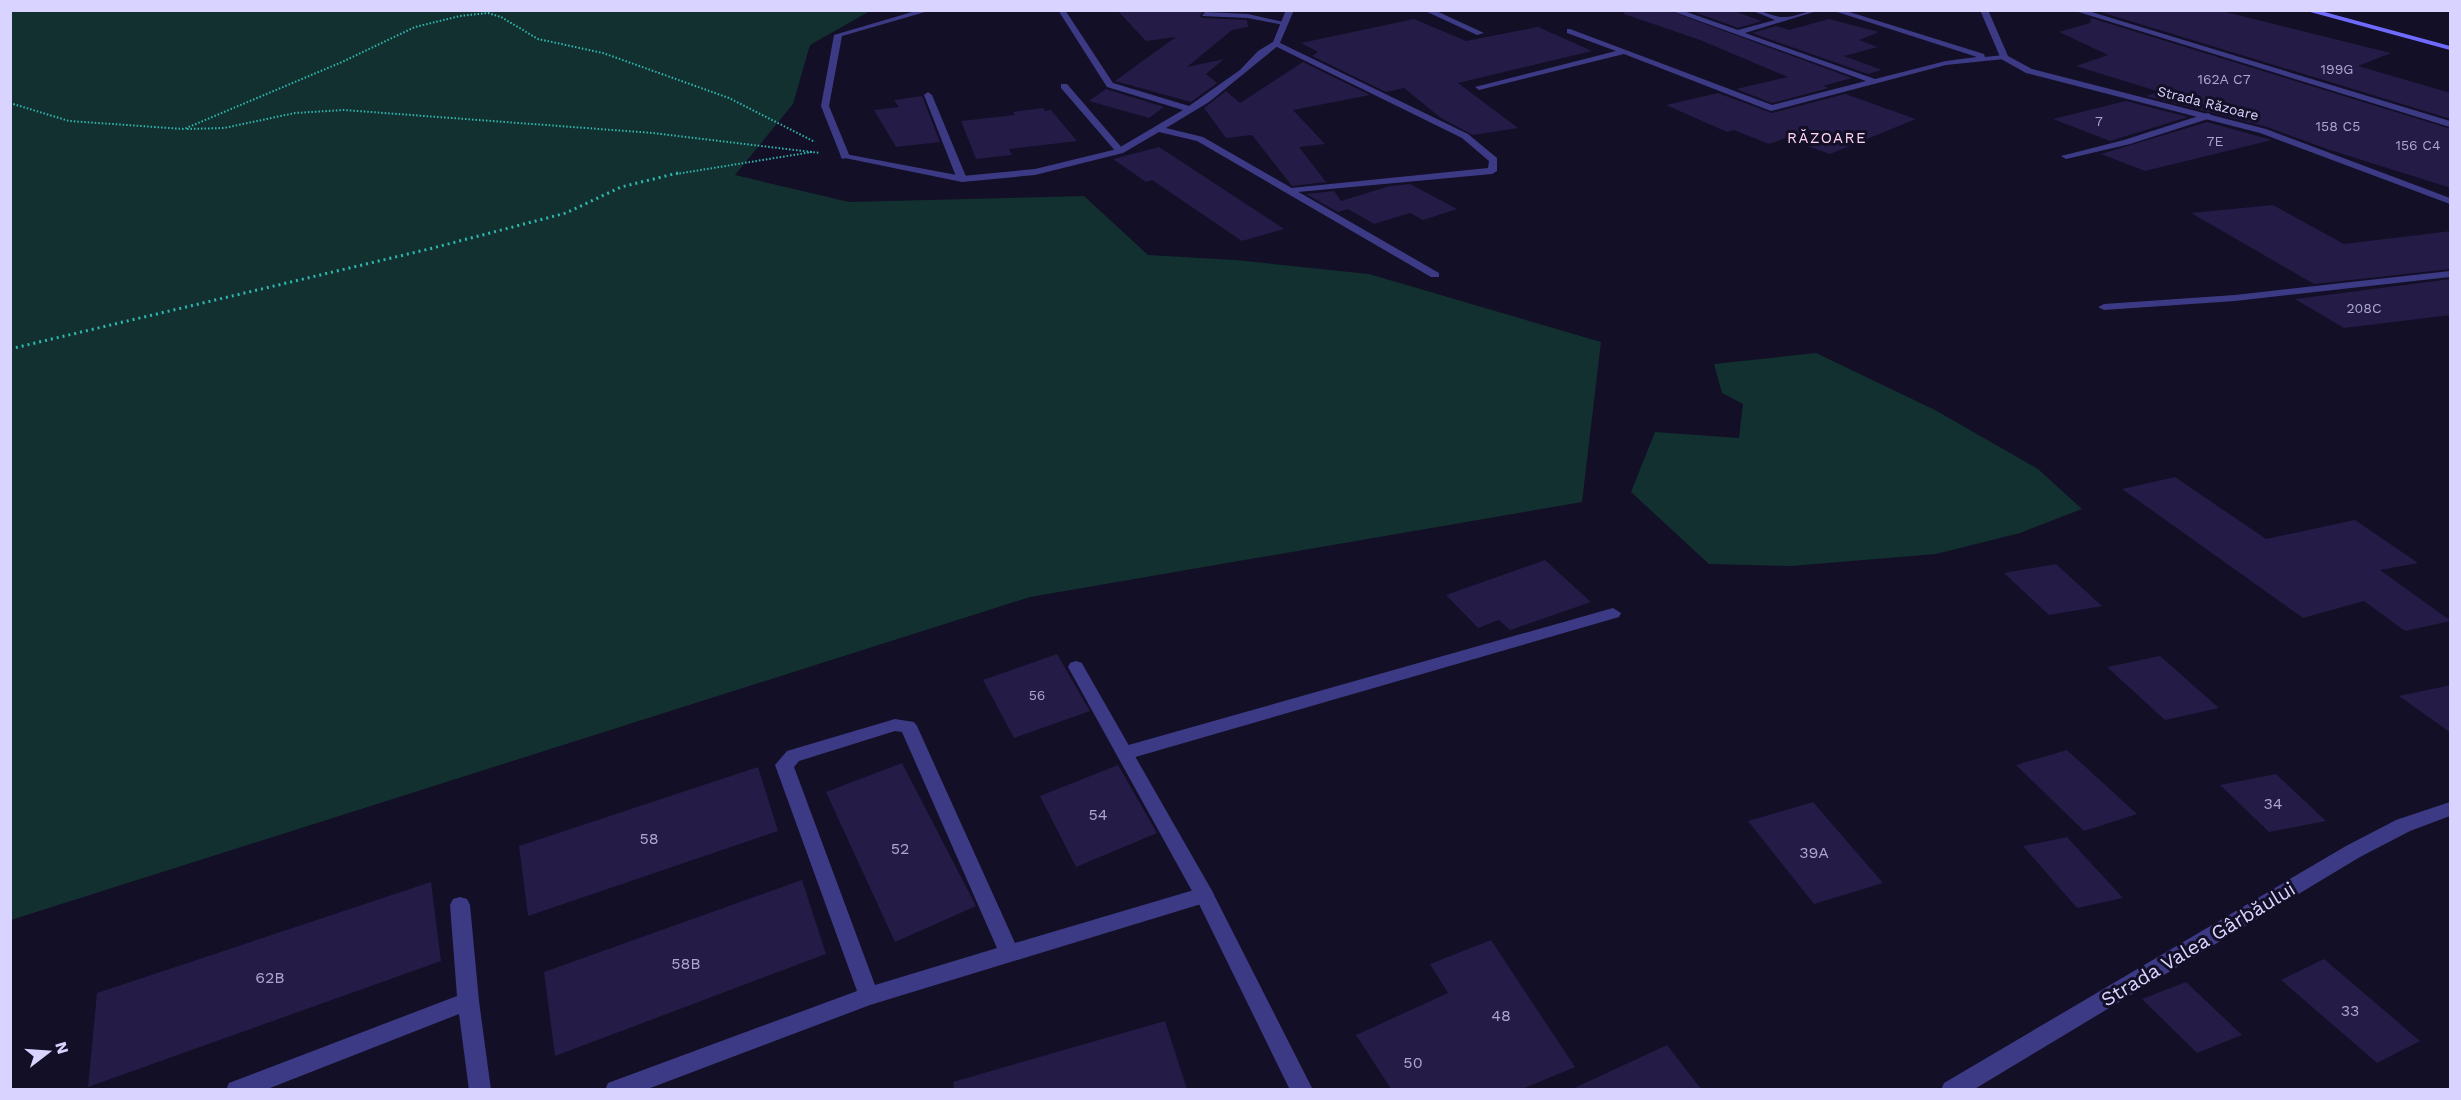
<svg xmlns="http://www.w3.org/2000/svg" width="2461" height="1100" font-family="'Work Sans',sans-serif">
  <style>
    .green { fill: #12302f }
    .building { fill: #241b47 }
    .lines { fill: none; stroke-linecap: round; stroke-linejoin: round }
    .path-far1 { stroke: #2fb8b0; stroke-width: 2; stroke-dasharray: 1.5 2; stroke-linecap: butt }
    .path { stroke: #2fb8b0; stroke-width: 3; stroke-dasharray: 2 4; stroke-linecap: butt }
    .lane { fill: #3d3a85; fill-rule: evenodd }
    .street { fill: #3d3a85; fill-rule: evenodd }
    .secondary { fill: #6f6bff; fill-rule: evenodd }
    .labels { text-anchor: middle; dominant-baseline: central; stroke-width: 6; stroke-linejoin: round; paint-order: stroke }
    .number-label { font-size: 14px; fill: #aca6d1 }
    .far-street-label { font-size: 14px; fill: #d9d4ff; stroke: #130f26 }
    .far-neighbourhood-label { font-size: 15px; letter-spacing: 1.5px; fill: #ffd6f0; stroke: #130f26 }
    .near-number-label { font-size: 16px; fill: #aca6d1 }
    .near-street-label { font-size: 20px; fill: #d9d4ff; stroke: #130f26 }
  </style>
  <rect width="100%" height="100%" fill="#130f26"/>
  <g class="green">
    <polygon points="11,10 870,11 810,45 793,104 735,175 849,202 1084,196 1148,255 1235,260 1369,274 1601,342 1582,502 1030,597 11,920"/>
    <polygon points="1816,353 1935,410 2038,469 2082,509 2020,533 1936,554 1791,566 1709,564 1631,492 1655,432 1739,438 1743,404 1722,393 1714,364"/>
  </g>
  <g class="building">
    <polygon points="1117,10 1204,10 1200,16 1202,18 1247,20 1248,27 1232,30 1187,67 1224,59 1206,74 1217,83 1191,102 1115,81 1176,37 1146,41"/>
    <polygon points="1625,10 1667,10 1852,78 1823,86 1829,88 1772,103 1736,89 1788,77 1700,40 1624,14"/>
    <polygon points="1689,10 1731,10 1762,21 1738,28"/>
    <polygon points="2094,10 2218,10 2391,53 2358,66 2451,93 2451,119"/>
    <polygon points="2091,18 2451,129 2451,188 2330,150 2267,127 2146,96 2160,92 2076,66 2108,55 2059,32 2090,23"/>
    <polygon points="1414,19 1466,41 1538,27 1592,51 1458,83 1518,128 1473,135 1441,118 1404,88 1386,92 1312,56 1318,52 1301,43"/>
    <polygon points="1829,19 1879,32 1859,40 1878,47 1844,56 1882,70 1868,74 1752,33 1776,26 1789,30"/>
    <polygon points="1303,62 1370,95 1293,110 1325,144 1299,147 1326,182 1292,186 1252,135 1226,138 1204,108 1226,91 1240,103"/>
    <polygon points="1106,89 1164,107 1149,118 1089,101"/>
    <polygon points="1718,93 1772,113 1845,94 1916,119 1830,154 1785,138 1769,144 1734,130 1727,132 1666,105"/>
    <polygon points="922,96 940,142 896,147 874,110 899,107 894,100"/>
    <polygon points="2126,101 2188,117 2110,141 2053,119"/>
    <polygon points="1043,108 1045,111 1051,110 1077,141 1009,149 1012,155 976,159 961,121 1015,115 1013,112"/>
    <polygon points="2207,122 2272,140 2145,171 2101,154"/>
    <polygon points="1159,147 1182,162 1284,229 1242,241 1152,180 1146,182 1113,159"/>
    <polygon points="1410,184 1457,209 1423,220 1410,213 1374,224 1348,209 1338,212 1306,194 1334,191 1341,201 1390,186"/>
    <polygon points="2273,205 2344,244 2451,231 2451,269 2314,284 2191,213"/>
    <polygon points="2451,279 2451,315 2344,328 2295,299"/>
    <polygon points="2175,477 2266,539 2355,520 2418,563 2380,570 2451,621 2405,631 2364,601 2303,618 2122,489"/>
    <polygon points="1545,560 1591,602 1510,630 1499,620 1478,628 1446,595"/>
    <polygon points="2056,564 2102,606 2049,615 2004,573"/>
    <polygon points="1057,654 1090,711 1014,738 983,680"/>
    <polygon points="2160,656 2219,708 2165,720 2107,667"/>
    <polygon points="2451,685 2451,733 2399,696"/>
    <polygon points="2067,750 2137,814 2084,831 2016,765"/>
    <polygon points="902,763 976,906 895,942 826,792"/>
    <polygon points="1118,765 1157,833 1076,867 1040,796"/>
    <polygon points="758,767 778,831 528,916 519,846"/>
    <polygon points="2276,774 2326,821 2269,832 2220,785"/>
    <polygon points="1813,802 1883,883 1814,904 1748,821"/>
    <polygon points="2067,837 2123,898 2077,908 2023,846"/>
    <polygon points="802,880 826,954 555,1056 544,972"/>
    <polygon points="431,882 441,961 88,1087 97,993"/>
    <polygon points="1491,940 1575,1067 1522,1089 1391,1089 1356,1035 1448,993 1430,964"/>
    <polygon points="2324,959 2420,1041 2377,1063 2281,980"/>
    <polygon points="2186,982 2242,1035 2197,1053 2142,999"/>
    <polygon points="1165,1021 1187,1089 954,1089 953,1082"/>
    <polygon points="1667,1045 1701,1089 1572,1089"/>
  </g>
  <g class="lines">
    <g class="path-far1">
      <polyline points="10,103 69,121 184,129 342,62 415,27 460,16 488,13 501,17 538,39 603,53 729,98 815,142"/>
      <polyline points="187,129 224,128 295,113 344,110 653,133 820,153"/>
      <polyline points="676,174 812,152"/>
    </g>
    <polyline class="path" points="10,349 429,249 566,213 621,187 682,172"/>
    <g class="lane">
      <polygon points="919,10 932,10 842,36 829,106 850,157 842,159 821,106 834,35"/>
      <polygon points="1423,10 1434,10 1484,33 1477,35"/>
      <path d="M 1669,10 L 1681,10 L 1738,30 L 1775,20 L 1751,10 C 1763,10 1773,17 1783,17 C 1794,18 1807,10 1820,10 L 1745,33 L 1875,79 L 1946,61 L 1977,57 L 1831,10 L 1843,10 L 1984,54 L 1985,57 L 2004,55 L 2008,57 L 2004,59 L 1946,65 L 1771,111 L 1624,54 L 1479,90 L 1475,87 L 1616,51 L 1567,33 L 1567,29 L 1570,29 L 1772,105 L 1866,81 Z"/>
      <polygon points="1205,12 1248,14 1288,23 1284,25 1248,18 1202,16"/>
      <polygon points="1276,41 1468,134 1497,158 1497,171 1492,174 1287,193 1287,189 1291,188 1488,168 1489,161 1462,138 1273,45 1272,43"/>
      <polygon points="1061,84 1067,84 1123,149 1123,153 1117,153 1061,88"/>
      <polygon points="928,92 932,95 967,179 966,181 957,179 924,95"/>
      <polygon points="2208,113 2213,116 2211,118 2130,144 2066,159 2061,156 2124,140"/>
      <polygon points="2450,271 2450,277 2235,301 2104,310 2098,307 2104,304 2235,295"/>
      <polygon points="1613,608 1621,613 1619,617 1125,760 1119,758 1116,753 1119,748 1125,746"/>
      <path d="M 895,719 L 914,722 L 917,726 L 1015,943 L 1204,887 L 1211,889 L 1214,895 L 1211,901 L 870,1005 L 645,1090 L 605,1090 L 608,1083 L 857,991 L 775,765 L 787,751 ZM 895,731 L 902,732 L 997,948 L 875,985 L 794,767 L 799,761 Z"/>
      <polygon points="460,897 467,899 470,905 479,1001 491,1090 469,1090 459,1014 265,1090 226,1090 229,1083 457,996 450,905 453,899"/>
    </g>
    <g class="street">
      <polygon points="1058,10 1065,10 1113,83 1189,106 1240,70 1258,51 1273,42 1286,10 1294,10 1279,45 1209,102 1166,128 1203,137 1439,273 1439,277 1431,277 1197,141 1159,132 1123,153 1035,175 962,182 840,157 845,154 962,176 1035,169 1117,149 1183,110 1107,87"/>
      <polygon points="1980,10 1988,10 2008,56 2032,69 2266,129 2450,198 2450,204 2260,133 2026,73 2001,59"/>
      <polygon points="2072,10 2085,10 2450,121 2450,127"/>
      <polygon points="1076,661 1082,663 1084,667 1211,889 1313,1090 1290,1090 1197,900 1068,667 1070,663"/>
      <polygon points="2450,802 2450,816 2410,831 2360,857 1973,1090 1941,1090 1944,1083 2346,846 2396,820"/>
    </g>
    <polygon class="secondary" points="2303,10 2317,10 2450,46 2450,50"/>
  </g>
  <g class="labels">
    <g class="number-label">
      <text x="2337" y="69">199G</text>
      <text x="2224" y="79">162A C7</text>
      <text x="2099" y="121">7</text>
      <text x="2338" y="126">158 C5</text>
      <text x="2215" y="141">7E</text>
      <text x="2418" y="145">156 C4</text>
      <text x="2364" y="308">208C</text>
      <text x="1037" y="695">56</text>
    </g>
    <g class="far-street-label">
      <text transform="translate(2208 103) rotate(14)">Strada Răzoare</text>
    </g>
    <g class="far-neighbourhood-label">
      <text x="1827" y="138">RĂZOARE</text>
    </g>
    <g class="near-number-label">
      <text x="2273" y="803">34</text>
      <text x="1098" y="814">54</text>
      <text x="649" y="838">58</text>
      <text x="900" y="848">52</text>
      <text x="1814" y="852">39A</text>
      <text x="686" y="963">58B</text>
      <text x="270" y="977">62B</text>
      <text x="2350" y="1010">33</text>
      <text x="1501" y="1015">48</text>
      <text x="1413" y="1062">50</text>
    </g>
    <g class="near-street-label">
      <text transform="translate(2198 944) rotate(-31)">Strada Valea Gârbăului</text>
    </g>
  </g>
  <rect width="2461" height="1100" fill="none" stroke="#d9d4ff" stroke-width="24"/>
  <g transform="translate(48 1052) rotate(73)" stroke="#130f26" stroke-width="4.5" paint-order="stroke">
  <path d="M0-4.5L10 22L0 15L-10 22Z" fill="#d9d4ff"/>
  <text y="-9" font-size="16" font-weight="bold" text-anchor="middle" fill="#d9d4ff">N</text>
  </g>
</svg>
